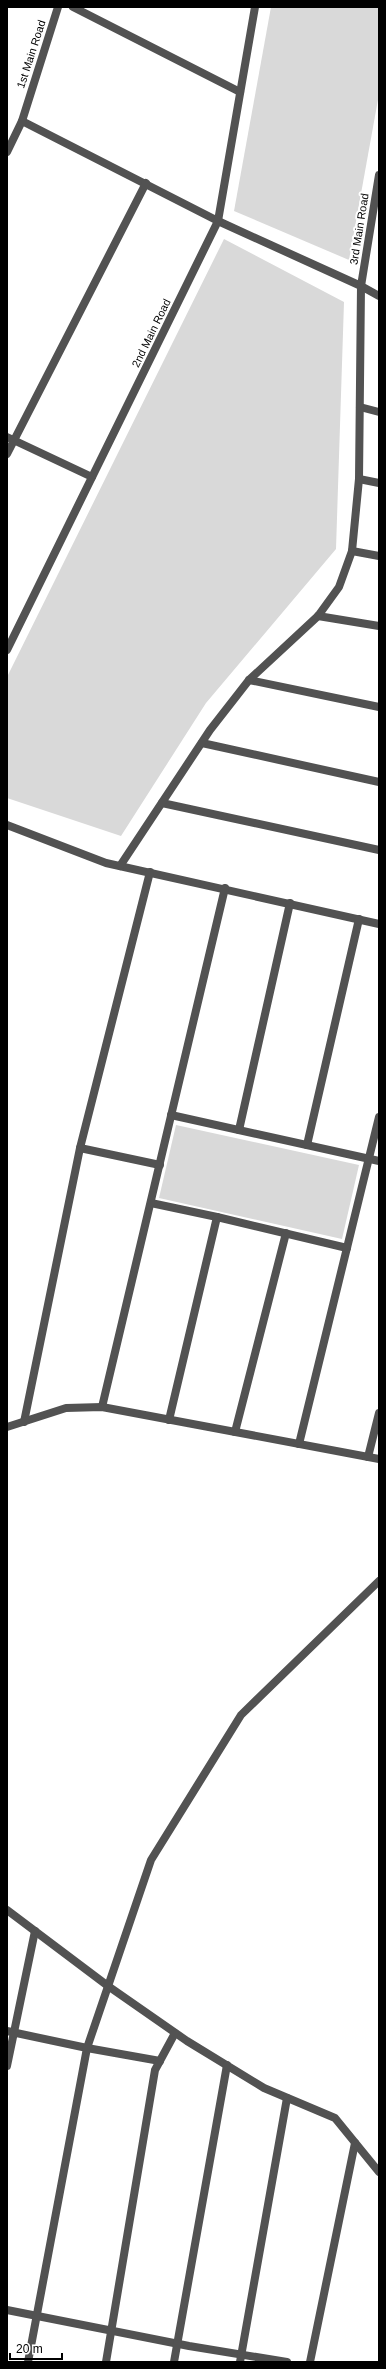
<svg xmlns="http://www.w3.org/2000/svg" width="386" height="2369" font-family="Arial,sans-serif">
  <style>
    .green { fill: #d9d9d9 }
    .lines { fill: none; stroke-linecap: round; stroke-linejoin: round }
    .minor { stroke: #525252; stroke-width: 8 }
    .tertiary { stroke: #525252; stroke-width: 8 }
    .labels { text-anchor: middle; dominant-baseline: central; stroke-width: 4; stroke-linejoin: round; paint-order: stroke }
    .street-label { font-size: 11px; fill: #000; stroke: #fff }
  </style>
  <rect width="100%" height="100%" fill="#fff"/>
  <g class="green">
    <polygon points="271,7 379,7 379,94 349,260 234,211"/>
    <polygon points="224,239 344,302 336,549 206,703 121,836 7,798 7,677"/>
    <polygon points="176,1125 359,1165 342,1239 159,1198"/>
  </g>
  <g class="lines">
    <g class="minor">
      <polyline points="73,7 240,92"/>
      <polyline points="22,121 218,221 361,286 379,296"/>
      <polyline points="360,407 379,412"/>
      <polyline points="7,437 92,477"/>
      <polyline points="7,454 146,183"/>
      <polyline points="359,479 379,483"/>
      <polyline points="352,551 379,556"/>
      <polyline points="318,616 379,626"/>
      <polyline points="7,650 218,221 255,7"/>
      <polyline points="249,680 379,707"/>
      <polyline points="202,743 379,782"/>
      <polyline points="162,803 379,850"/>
      <polyline points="7,825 106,863 379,924"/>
      <polyline points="120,866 210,730 249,680 318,616 339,587 352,551 359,479 361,286 379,175"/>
      <polyline points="171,1115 379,1161"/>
      <polyline points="239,1130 290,903"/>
      <polyline points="307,1145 359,919"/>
      <polyline points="80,1148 160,1165"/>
      <polyline points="151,1203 217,1217 347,1248"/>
      <polyline points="102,1407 225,888"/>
      <polyline points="169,1420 217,1217"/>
      <polyline points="24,1422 80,1148 150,872"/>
      <polyline points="7,1427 66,1408 102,1407 379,1459"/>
      <polyline points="235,1432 286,1233"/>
      <polyline points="299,1444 379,1117"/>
      <polyline points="368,1457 379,1413"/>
      <polyline points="7,1910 108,1986 187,2041 264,2088 335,2118 379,2172"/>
      <polyline points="7,2031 87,2048 160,2061"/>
      <polyline points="7,2066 35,1931"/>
      <polyline points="7,2310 189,2346 287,2362"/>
      <polyline points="28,2362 87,2048 151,1860 241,1715 379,1581"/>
      <polyline points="106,2362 155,2070 175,2033"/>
      <polyline points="174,2362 227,2065"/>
      <polyline points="240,2362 287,2098"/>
      <polyline points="310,2362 355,2143"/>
    </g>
    <polyline class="tertiary" points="7,152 22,121 58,7"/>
  </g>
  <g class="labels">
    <g class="street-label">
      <text transform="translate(31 54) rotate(-72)">1st Main Road</text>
      <text transform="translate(359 229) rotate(-81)">3rd Main Road</text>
      <text transform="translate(151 333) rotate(-64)">2nd Main Road</text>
    </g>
  </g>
  <rect width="386" height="2369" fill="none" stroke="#000000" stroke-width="16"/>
  <path d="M10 2353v6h52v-6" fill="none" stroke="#000000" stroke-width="2"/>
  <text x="16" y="2353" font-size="12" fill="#000000" stroke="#ffffff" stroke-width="3" paint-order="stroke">20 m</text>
</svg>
